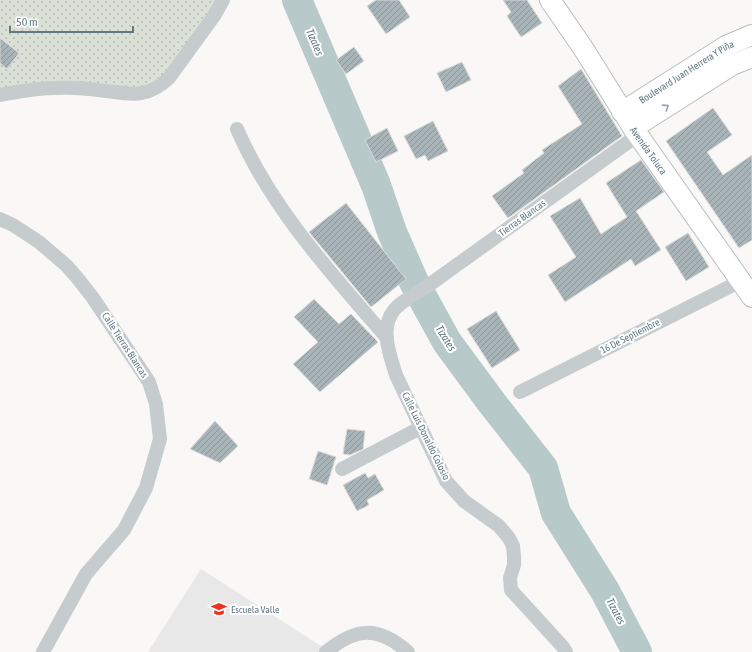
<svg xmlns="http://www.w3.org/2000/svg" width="752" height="652" font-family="'Asap Condensed',sans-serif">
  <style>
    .built { fill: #e7e8e7 }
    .grass { fill: url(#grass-dots) }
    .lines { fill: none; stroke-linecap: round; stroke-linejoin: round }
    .river { stroke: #b8c9ca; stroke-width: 30 }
    .building { fill: url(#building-hatch); stroke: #dadad8 }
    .secondary-casing { stroke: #b6bec1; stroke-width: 22 }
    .street { stroke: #c6cbce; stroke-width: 14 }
    .secondary { stroke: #fff; stroke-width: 20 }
    .oneway { stroke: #91a2a8 }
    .labels { text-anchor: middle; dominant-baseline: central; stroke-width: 4; stroke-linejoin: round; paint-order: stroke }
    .street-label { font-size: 10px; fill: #627a83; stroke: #fff }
    .poi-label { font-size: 10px; fill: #627a83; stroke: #fff; text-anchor: start }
    .water-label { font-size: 11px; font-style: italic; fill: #5d797c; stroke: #fff }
  </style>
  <defs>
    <pattern id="grass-dots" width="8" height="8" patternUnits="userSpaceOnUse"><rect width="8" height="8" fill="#dbe1d7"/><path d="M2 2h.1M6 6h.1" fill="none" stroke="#b5bbb4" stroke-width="1.8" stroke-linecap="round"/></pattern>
    <pattern id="building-hatch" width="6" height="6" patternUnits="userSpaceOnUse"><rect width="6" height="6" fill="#a8b4b8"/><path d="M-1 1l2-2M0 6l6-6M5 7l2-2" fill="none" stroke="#8c979b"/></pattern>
  </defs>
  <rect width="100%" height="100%" fill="#f9f8f6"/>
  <polygon class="built" points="201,569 324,648 321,652 148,652"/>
  <polygon class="grass" points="0,0 216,0 210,12 166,74 143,87 0,88"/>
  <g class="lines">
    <polyline class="river" points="297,0 376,185 392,232 414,282 447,342 492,403 543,468 556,513 605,591 637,652"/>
  </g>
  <g class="building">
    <polygon points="376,0 399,0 410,17 386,34 367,6"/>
    <polygon points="503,0 527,0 542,23 521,37 507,16 511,12"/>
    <polygon points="0,38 19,53 7,69 0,63"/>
    <polygon points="354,47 364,61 346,74 336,60"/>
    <polygon points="462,62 471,80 446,92 437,73"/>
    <polygon points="581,69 622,136 508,218 492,196 524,173 522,170 544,153 542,150 582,124 558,86"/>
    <polygon points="713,108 732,135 707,152 723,175 752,155 752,240 739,248 666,141"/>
    <polygon points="433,121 448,151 428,161 425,155 416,159 404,136"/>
    <polygon points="387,128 398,151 376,162 365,140"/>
    <polygon points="641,160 664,192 636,211 661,250 635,266 631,259 565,302 548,275 576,257 550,216 580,198 601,234 627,217 606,183"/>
    <polygon points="346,203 406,279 371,307 309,232"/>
    <polygon points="688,233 709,267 686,281 665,247"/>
    <polygon points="314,299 339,324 351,314 378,342 320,392 293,364 318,342 294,317"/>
    <polygon points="496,311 520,350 492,368 467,329"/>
    <polygon points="215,421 238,446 220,463 190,449"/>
    <polygon points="347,429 365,431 363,449 350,455 343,454"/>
    <polygon points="318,451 336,457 327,485 309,479"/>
    <polygon points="365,473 368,478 375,474 384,490 367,500 369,505 357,511 343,485"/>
  </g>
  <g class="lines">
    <g class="secondary-casing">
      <g id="secondary">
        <path id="s1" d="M 550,0 L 583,48 L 633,128 L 752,297"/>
        <path id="s2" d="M 622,112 L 726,46 L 752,35"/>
        <polyline points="633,128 732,65 752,57"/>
      </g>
    </g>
    <g class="street">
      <path d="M 0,95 C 18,92 36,88 55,88 C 69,87 83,88 98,90 C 127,93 145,101 169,78 L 214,16 L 223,0"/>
      <path d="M 237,129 C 271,208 331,273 387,338"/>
      <polyline points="0,219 13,225 39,242 67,266 79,280 93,298 149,382 156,404 160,439 146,488 124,530 86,574 43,652"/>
      <polyline points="520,392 741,281"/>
      <polyline points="342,469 420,428"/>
      <path d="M 326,652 C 356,627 378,626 408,652"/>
      <path d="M 566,652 L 563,647 L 511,590 L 510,578 L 514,565 L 514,556 L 513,546 L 509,538 L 499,526 L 464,501 L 446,481 L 396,375 C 390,355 379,329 394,310 C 402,300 419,292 429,285 L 638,135"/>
    </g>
    <use href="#secondary" class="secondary"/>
  </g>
  <defs><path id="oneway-chevron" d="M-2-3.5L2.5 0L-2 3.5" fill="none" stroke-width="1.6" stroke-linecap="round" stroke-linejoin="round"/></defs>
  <use class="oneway" href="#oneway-chevron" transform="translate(666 107) rotate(-33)"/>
  <defs>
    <g id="school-bare" transform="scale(1.2)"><path d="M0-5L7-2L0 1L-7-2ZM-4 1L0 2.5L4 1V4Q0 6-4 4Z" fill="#ed3222" stroke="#fff" stroke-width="2.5" paint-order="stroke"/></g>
  </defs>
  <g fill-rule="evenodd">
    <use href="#school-bare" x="219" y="609"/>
  </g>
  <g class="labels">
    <g class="street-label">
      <text stroke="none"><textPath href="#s2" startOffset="76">Boulevard Juan Herrera Y Piña</textPath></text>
      <text stroke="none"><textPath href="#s1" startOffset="180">Avenida Toluca</textPath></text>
      <text transform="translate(522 218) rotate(-36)">Tierras Blancas</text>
      <text transform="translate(630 336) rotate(-27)">16 De Septiembre</text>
      <text transform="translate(125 345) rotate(57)">Calle Tierras Blancas</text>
      <text transform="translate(426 436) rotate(64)">Calle Luis Donaldo Colosio</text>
    </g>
    <g class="poi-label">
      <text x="231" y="609">Escuela Valle</text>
    </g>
    <g class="water-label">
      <text transform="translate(315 42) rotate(67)">Tizates</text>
      <text transform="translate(446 338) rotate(58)">Tizates</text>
      <text transform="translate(616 611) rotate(62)">Tizates</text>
    </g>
  </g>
  <path d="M10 26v6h123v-6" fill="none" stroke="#627a83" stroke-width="2"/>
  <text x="16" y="26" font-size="12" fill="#627a83" stroke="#ffffff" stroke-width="3" paint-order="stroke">50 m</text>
</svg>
